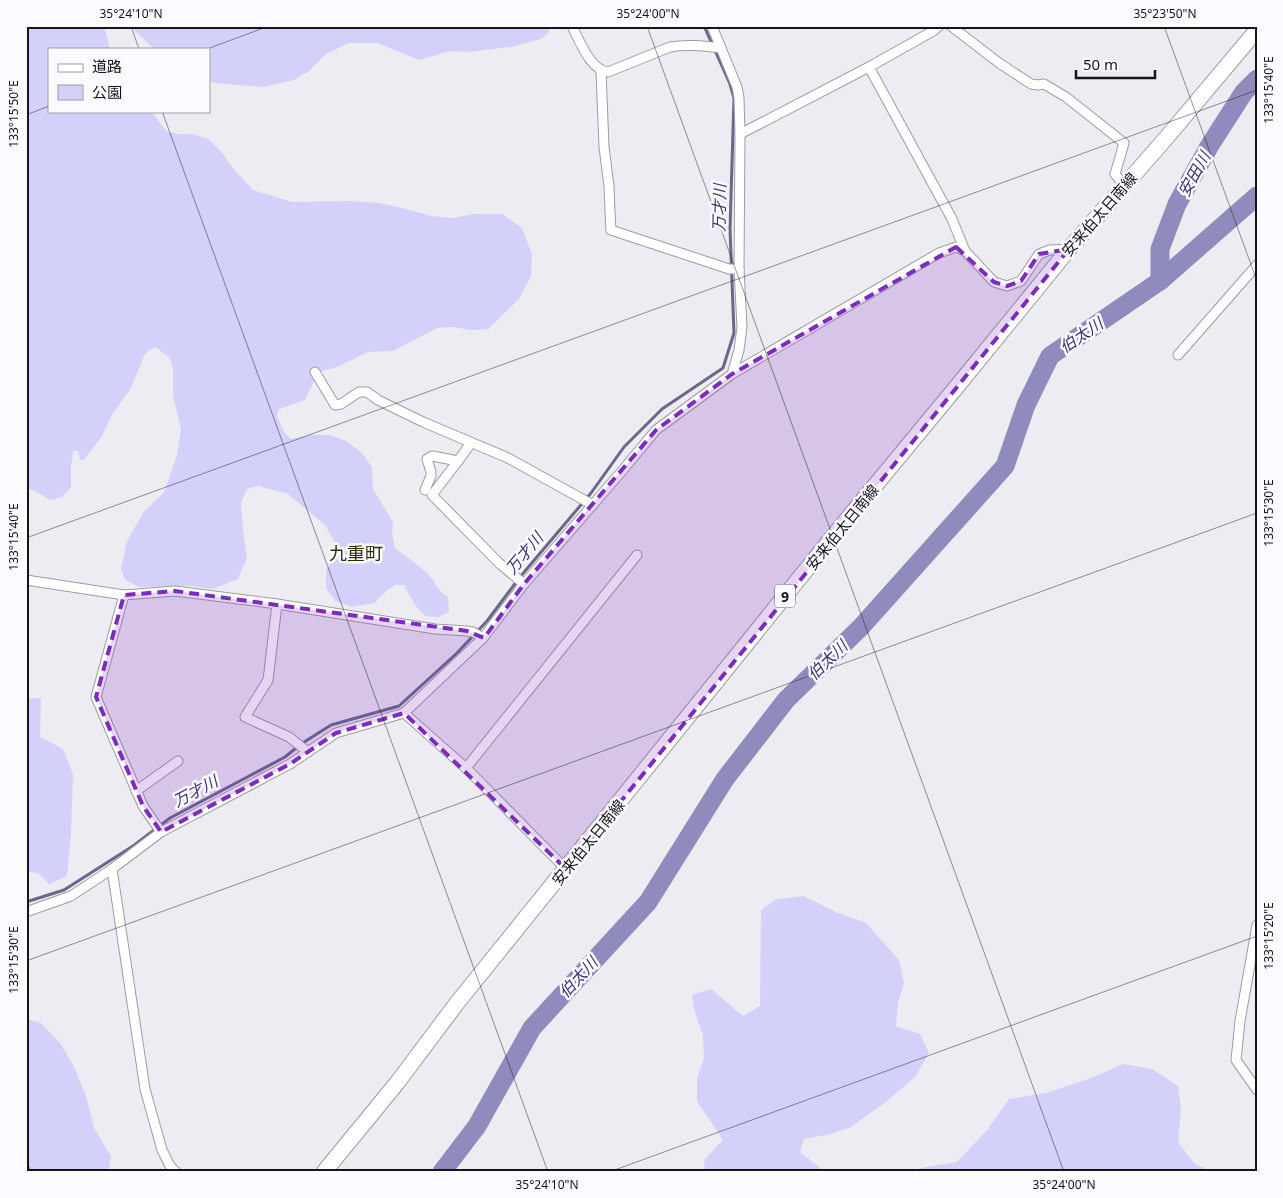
<svg xmlns="http://www.w3.org/2000/svg" width="1283" height="1198" font-family="'Noto Sans','Noto Sans JP',sans-serif">
  <style>
    .green { fill: #d3d0fa }
    .lines { fill: none; stroke-linecap: round; stroke-linejoin: round }
    .stream { stroke: #6b678b; stroke-width: 3 }
    .river { stroke: #908bbd; stroke-width: 19 }
    .street-casing { stroke: #9d9ca2; stroke-width: 11 }
    .primary-casing { stroke: #9d9ca2; stroke-width: 17 }
    .street { stroke: #fff; stroke-width: 9 }
    .primary { stroke: #fff; stroke-width: 15 }
    .marked { fill: #7b2cbf; fill-opacity: 0.2; stroke: #7b2cbf; stroke-width: 4; stroke-dasharray: 10 6; stroke-linejoin: round }
    .ticks { fill: none; stroke: #151417; stroke-width: 1; stroke-opacity: 0.45 }
    .labels { text-anchor: middle; dominant-baseline: central; stroke-width: 5; stroke-linejoin: round; paint-order: stroke }
    .shield { fill: #fafaff; stroke: #5a595d; stroke-width: 1 }
    .shield-label { font-size: 14px; font-weight: bold; fill: #151417 }
    .street-label { font-size: 15px; fill: #151417; stroke: #fafaff }
    .water-label { font-size: 16px; font-style: italic; fill: #3d3170; stroke: #fafaff }
    .quarter-label { font-size: 18px; fill: #2c2c01; stroke: #fafaff }
    .neatline { fill: none; stroke: #151417; stroke-width: 2 }
    .ticks-label { font-size: 12px; text-anchor: middle; fill: #151417 }
  </style>
  <rect width="100%" height="100%" fill="#edecf3"/>
  <g class="green">
    <path d="M 26,26 L 104,26 L 110,49 L 49,49 L 49,111 L 151,111 L 167,132 L 178,134 L 193,134 L 208,139 L 221,151 L 231,166 L 253,190 L 292,202 L 349,201 L 379,203 L 406,209 L 431,216 L 452,218 L 474,214 L 502,214 L 522,228 L 532,254 L 531,276 L 519,299 L 488,329 L 470,330 L 454,327 L 437,328 L 393,351 L 368,352 L 337,367 L 322,371 L 315,379 L 305,400 L 279,409 L 277,416 L 284,432 L 291,439 L 311,435 L 329,435 L 346,441 L 361,452 L 372,467 L 373,489 L 393,522 L 392,533 L 395,548 C 406,557 417,564 427,573 C 436,582 436,590 448,597 L 449,612 L 439,617 L 425,616 L 415,605 L 404,585 L 395,585 L 386,591 L 374,603 L 352,607 L 335,601 L 326,588 L 326,571 L 334,554 L 334,541 L 325,525 L 288,494 L 258,486 L 247,489 L 241,503 L 243,531 L 247,558 L 238,579 L 212,589 L 191,586 L 139,587 L 125,580 L 121,569 L 127,541 L 143,513 L 164,492 L 177,455 L 181,429 L 173,396 L 173,368 L 169,357 L 155,347 L 148,351 L 144,356 L 131,388 L 112,415 L 102,436 L 84,460 L 80,460 L 78,451 L 73,451 L 71,466 L 71,487 L 62,497 L 50,500 L 35,491 L 26,488 Z"/>
    <polygon points="130,26 549,26 549,32 541,39 511,47 468,52 450,51 419,60 378,43 349,43 326,54 309,71 294,80 263,87 215,83 209,81 209,49 154,49"/>
    <polygon points="41,698 40,737 63,749 73,774 71,833 67,876 49,884 38,873 26,872 26,699"/>
    <polygon points="803,896 836,912 866,923 899,960 904,983 898,1003 896,1026 920,1034 929,1053 915,1077 887,1101 851,1127 831,1134 804,1139 800,1152 822,1169 836,1172 705,1172 704,1160 723,1140 697,1101 697,1079 704,1058 703,1035 695,1013 692,995 711,989 743,1016 760,1006 761,910 777,899"/>
    <polygon points="26,1019 41,1023 61,1044 75,1069 86,1096 94,1128 111,1156 109,1169 111,1172 26,1172"/>
    <polygon points="1123,1064 1152,1069 1178,1086 1181,1110 1178,1142 1195,1164 1213,1172 898,1172 957,1162 988,1129 1009,1099 1046,1093 1094,1077"/>
  </g>
  <g class="lines">
    <polyline class="stream" points="26,902 64,890 133,846 170,818 285,757 301,744 331,725 399,706 457,653 487,621 520,577 591,493 624,447 662,409 723,368 734,333 730,229 734,98 730,84 704,26"/>
    <g class="river">
      <polyline points="1160,281 1160,249 1177,204 1210,145 1244,92 1257,79"/>
      <polyline points="442,1172 477,1126 532,1028 648,902 725,779 786,700 861,627 1005,466 1026,405 1050,356 1160,281 1257,196"/>
    </g>
    <g class="street-casing">
      <g id="street">
        <path d="M 572,26 C 579,40 591,71 608,72 L 670,47 C 688,44 704,46 721,48"/>
        <polyline points="712,26 737,87 739,98 740,134 739,269 742,327 739,350 732,374"/>
        <polyline points="951,26 999,63 1031,84 1038,85 1044,84 1066,97 1124,143 1115,174 1124,185"/>
        <polyline points="869,67 952,219 965,251 994,282 1007,286 1021,281 1039,254 1050,250 1069,249"/>
        <polyline points="601,71 604,147 609,186 610,212 611,230 632,237 729,269 739,269"/>
        <polyline points="740,134 869,67 933,31 939,26"/>
        <polyline points="1178,355 1257,265"/>
        <polyline points="315,372 335,405 341,404 359,392 367,392 378,400 423,422 508,458 593,505"/>
        <polyline points="458,461 432,495 499,563 524,584"/>
        <polyline points="425,490 431,476 431,472 427,459 432,456 458,461 471,443"/>
        <polyline points="26,580 124,595 175,591 277,604 435,629 467,631 473,632 483,638"/>
        <polyline points="124,595 96,697 143,806 161,832"/>
        <polyline points="277,604 268,680 245,717 289,737 308,752"/>
        <polyline points="404,713 466,768 566,869"/>
        <polyline points="466,768 637,555"/>
        <polyline points="136,791 178,761"/>
        <polyline points="112,869 145,1089 162,1150 170,1166 176,1172"/>
        <polyline points="26,912 71,896 112,869 161,832 290,764 336,733 404,713 483,638 524,584 622,471 656,430 732,374 939,253 956,247 965,251"/>
        <polyline points="1257,925 1240,1021 1236,1060 1257,1090"/>
      </g>
    </g>
    <g class="primary-casing">
      <polyline id="primary" points="324,1172 397,1083 457,1003 835,534 959,384 1069,249 1167,137 1257,30"/>
    </g>
    <use href="#street" class="street"/>
    <use href="#primary" class="primary"/>
  </g>
  <path class="marked" d="M 956,247 L 994,282 L 1007,286 L 1021,281 L 1039,254 L 1069,249 L 566,869 L 404,713 L 336,733 L 290,764 L 161,832 L 143,806 L 96,697 L 124,595 L 175,591 L 467,631 L 484,638 L 524,584 L 656,430 L 732,374 Z"/>
  <path class="ticks" d="M 131,26 L 139,49M 647,26 L 1064,1172M 1164,26 L 1257,281M 207,49 L 269,26M 162,111 L 548,1172M 26,115 L 49,106M 26,538 L 1257,90M 26,961 L 1257,513M 26,1159 L 31,1172M 609,1172 L 1257,936"/>
  <g class="labels">
    <rect class="shield" x="775" y="584.5" width="20" height="23" rx="4"/>
    <g class="shield-label">
      <text x="785" y="596">9</text>
    </g>
    <g class="street-label">
      <text transform="translate(1099 214) rotate(-49)">安来伯太日南線</text>
      <text transform="translate(842 527) rotate(-51)">安来伯太日南線</text>
      <text transform="translate(588 842) rotate(-51)">安来伯太日南線</text>
    </g>
    <g class="water-label">
      <text transform="translate(1194 174) rotate(-61)">安田川</text>
      <text transform="translate(719 208) rotate(-89)">万才川</text>
      <text transform="translate(1081 335) rotate(-34)">伯太川</text>
      <text transform="translate(524 553) rotate(-50)">万才川</text>
      <text transform="translate(827 660) rotate(-44)">伯太川</text>
      <text transform="translate(195 791) rotate(-28)">万才川</text>
      <text transform="translate(578 977) rotate(-47)">伯太川</text>
    </g>
    <g class="quarter-label">
      <text x="356" y="553">九重町</text>
    </g>
  </g>
  <rect width="1283" height="1198" fill="none" stroke="#fafaff" stroke-width="55"/>
  <rect x="48" y="48" width="162" height="65" fill="#fafaff" stroke="#9e9ea2"/>
  <rect x="58" y="64" width="25" height="8" fill="#ffffff" stroke="#9e9ea2"/>
  <text x="92" y="72" font-size="15" fill="#151417">道路</text>
  <rect x="58" y="85" width="25" height="15" fill="#d3d0fa" stroke="#9e9ea2"/>
  <text x="92" y="98" font-size="15" fill="#151417">公園</text>
  <path d="M1076 70v8h79v-8" fill="none" stroke="#151417" stroke-width="2.5"/>
  <text x="1083" y="70" font-size="15" fill="#151417" stroke="#fafaff" stroke-width="4" paint-order="stroke">50 m</text>
  <rect x="28" y="28" width="1228" height="1142" class="neatline"/>
  <g class="ticks-label">
    <text x="131" y="18">35°24'10"N</text>
    <text x="648" y="18">35°24'00"N</text>
    <text x="1165" y="18">35°23'50"N</text>
    <text transform="translate(1269 90) rotate(-90)" y="4">133°15'40"E</text>
    <text transform="translate(14 114) rotate(-90)" y="4">133°15'50"E</text>
    <text transform="translate(1269 513) rotate(-90)" y="4">133°15'30"E</text>
    <text transform="translate(14 537) rotate(-90)" y="4">133°15'40"E</text>
    <text transform="translate(1269 936) rotate(-90)" y="4">133°15'20"E</text>
    <text transform="translate(14 960) rotate(-90)" y="4">133°15'30"E</text>
    <text x="547" y="1189">35°24'10"N</text>
    <text x="1064" y="1189">35°24'00"N</text>
  </g>
</svg>
